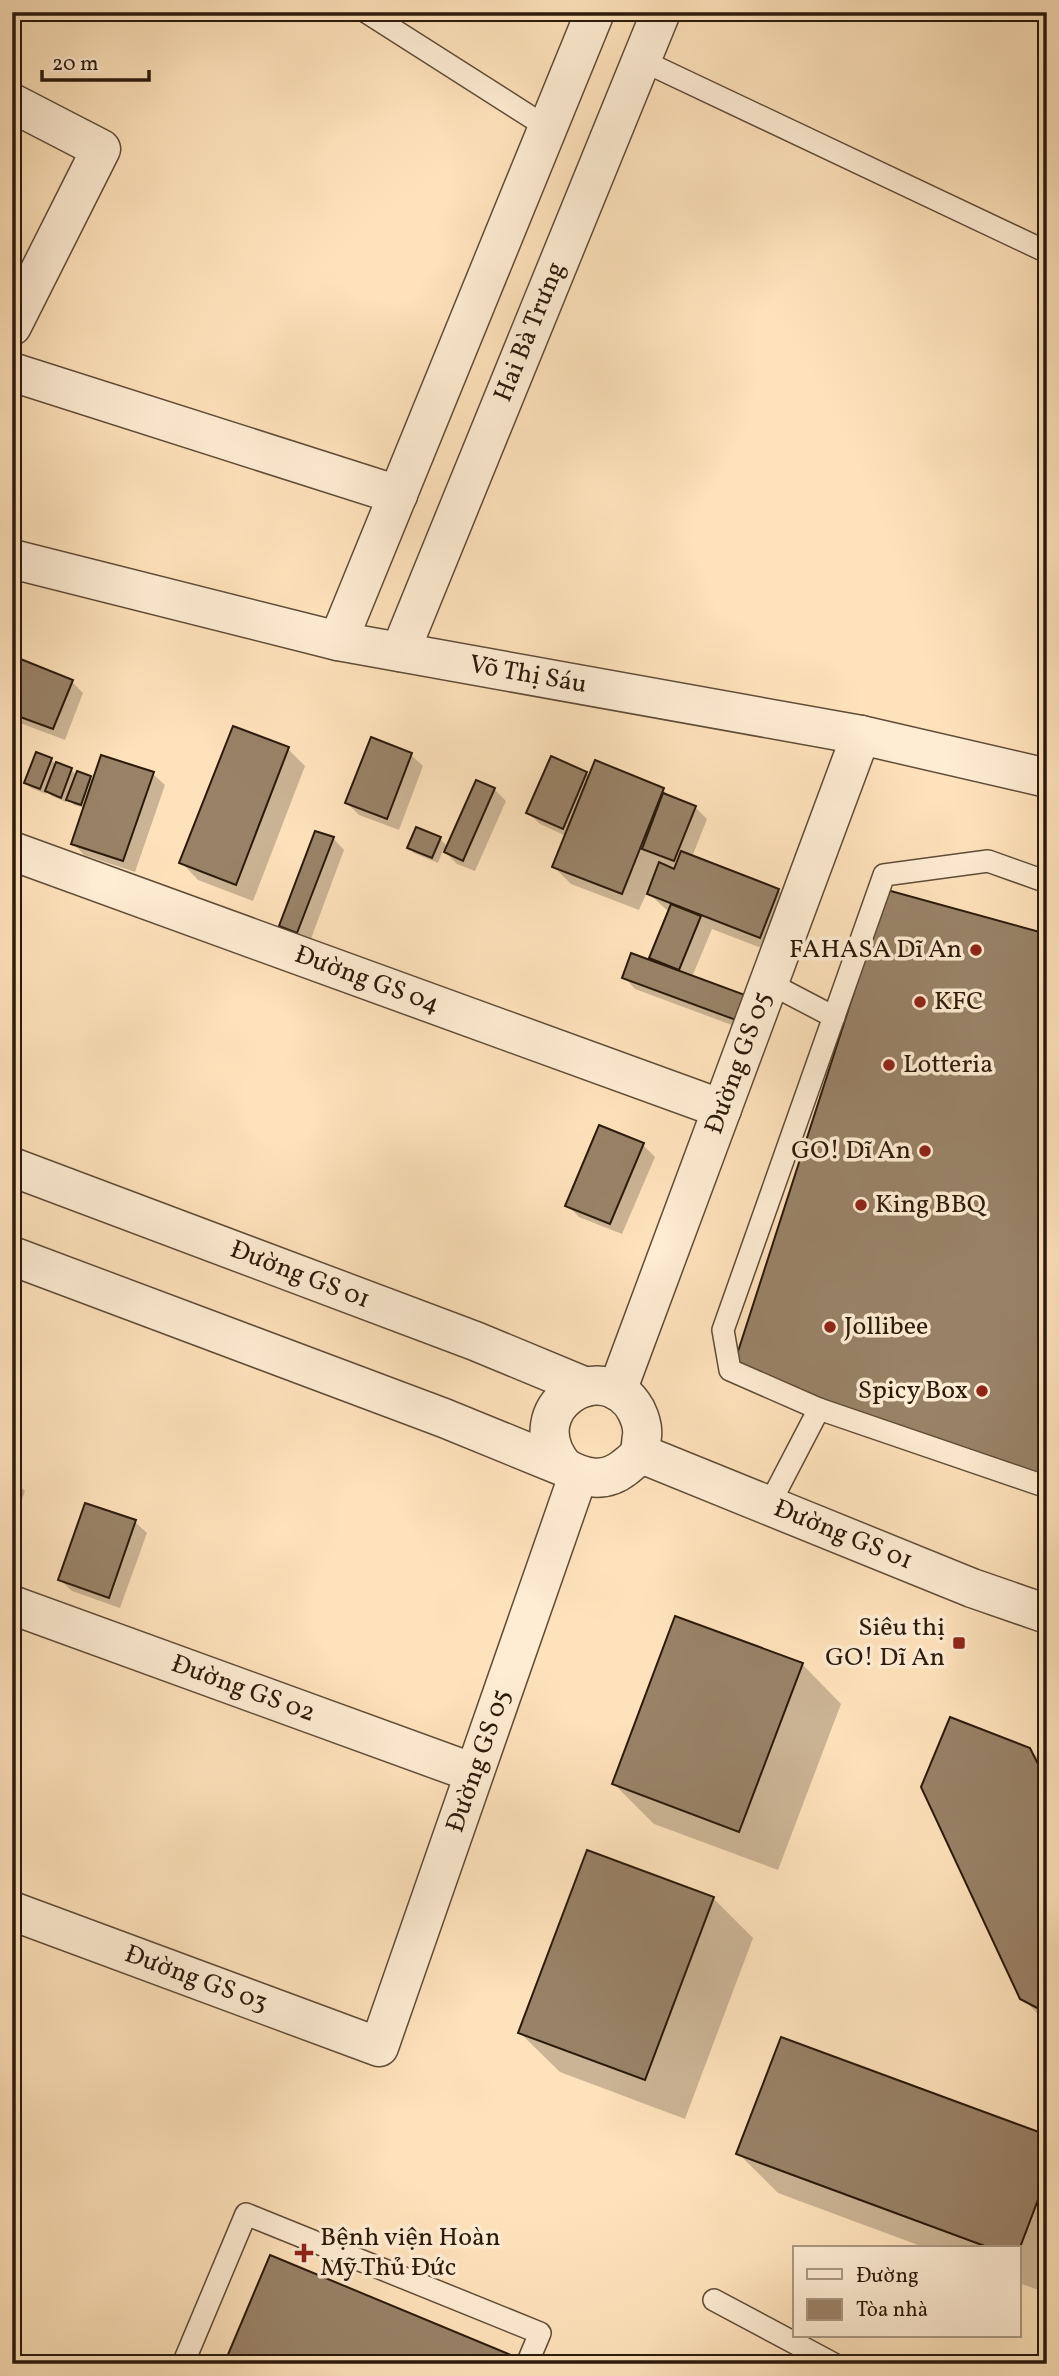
<svg xmlns="http://www.w3.org/2000/svg" width="1059" height="2376" font-family="Vollkorn,serif">
  <style>
    .shadow { fill: #0003 }
    .building { fill: #998267; stroke: #2b1a0b; stroke-width: 2 }
    .lines { fill: none; stroke-linecap: round; stroke-linejoin: round }
    .service-casing { stroke: #604c37; stroke-width: 24 }
    .minor-casing { stroke: #604c37; stroke-width: 41 }
    .tertiary-casing { stroke: #604c37; stroke-width: 41 }
    .service { stroke: #feecd3; stroke-width: 21 }
    .minor { stroke: #feecd3; stroke-width: 38 }
    .tertiary { stroke: #feecd3; stroke-width: 38 }
    .poi-dot { fill: #8f2418; stroke: #feecd3; stroke-width: 2.5 }
    .labels { text-anchor: middle; dominant-baseline: central; stroke-width: 7; stroke-linejoin: round; paint-order: stroke }
    .street-label { font-size: 26px; fill: #2b1a0b; stroke: #feecd3 }
    .poi-label { font-size: 26px; fill: #2b1a0b; stroke: #feecd3; text-anchor: start }
  </style>
  <rect width="100%" height="100%" fill="#fee2bb"/>
  <filter id="stains"><feTurbulence type="fractalNoise" baseFrequency=".00286" numOctaves="4"/><feColorMatrix values="0 0 0 0 .2 0 0 0 0 .09 0 0 0 0 .02 0 0 0 .5 -.17"/></filter>
  <radialGradient id="worn" r=".72"><stop offset=".6" stop-color="#630" stop-opacity="0"/><stop offset="1" stop-color="#630" stop-opacity=".3"/></radialGradient>
  <g class="shadow">
    <polygon points="12,676 72,682 83,693 65,740 12,720"/>
    <polygon points="288,749 305,766 253,901 198,880 181,862"/>
    <polygon points="411,755 423,766 399,830 359,815 347,803"/>
    <polygon points="51,760 57,765 71,770 77,775 90,777 94,781 153,774 165,785 135,872 84,855 73,843 85,808 74,805 68,798 66,802 52,796 47,791 46,794 31,788 26,783"/>
    <polygon points="586,773 590,777 663,790 672,798 695,807 707,819 692,857 778,890 795,908 777,954 712,929 692,977 748,1031 635,989 624,977 650,962 669,912 647,892 639,910 571,884 554,867 566,836 540,824 528,813"/>
    <polygon points="494,789 506,801 475,871 457,864 443,850 438,863 414,853 409,848 440,839 448,847"/>
    <polygon points="333,838 344,850 309,944 293,938 281,926"/>
    <polygon points="643,1145 655,1157 622,1234 579,1217 567,1205"/>
    <polygon points="12,1479 25,1491 12,1527"/>
    <polygon points="135,1522 147,1533 120,1608 72,1591 60,1580"/>
    <polygon points="802,1664 841,1704 778,1870 654,1824 614,1784"/>
    <polygon points="1029,1749 1047,1767 1047,2023 1022,1998"/>
    <polygon points="713,1898 753,1938 685,2119 560,2072 520,2033"/>
    <polygon points="1047,2137 1047,2293 1019,2283 1019,2248 926,2248 778,2193 739,2154"/>
    <polygon points="510,2356 518,2364 226,2364"/>
  </g>
  <g class="building">
    <polygon points="18,658 73,680 53,729 12,714 12,672"/>
    <polygon points="233,726 289,747 236,885 179,863"/>
    <polygon points="371,737 412,753 387,819 345,803"/>
    <polygon points="36,752 52,758 40,789 24,783"/>
    <polygon points="101,755 154,772 123,861 71,844"/>
    <polygon points="551,756 587,772 563,829 526,813"/>
    <polygon points="595,760 664,788 622,894 552,867"/>
    <polygon points="56,762 72,768 61,798 45,791"/>
    <polygon points="77,771 91,776 81,805 66,800"/>
    <polygon points="476,780 495,788 463,861 444,852"/>
    <polygon points="663,793 696,806 674,861 642,849"/>
    <polygon points="416,827 441,837 432,858 407,848"/>
    <polygon points="315,831 334,837 297,933 279,926"/>
    <polygon points="681,851 779,889 760,938 647,894 659,862 674,869"/>
    <polygon points="887,890 1047,934 1047,1481 733,1367"/>
    <polygon points="671,904 701,916 679,970 649,958"/>
    <polygon points="631,953 745,995 736,1020 622,978"/>
    <polygon points="599,1125 644,1143 610,1224 565,1206"/>
    <polygon points="85,1503 136,1520 109,1598 58,1580"/>
    <polygon points="675,1616 803,1663 739,1832 612,1784"/>
    <polygon points="950,1717 1030,1748 1047,1782 1047,2013 1020,1999 921,1787"/>
    <polygon points="587,1850 714,1897 645,2080 518,2033"/>
    <polygon points="781,2037 1047,2135 1047,2176 1019,2250 990,2248 736,2154"/>
    <polygon points="270,2255 511,2355 507,2364 224,2364"/>
  </g>
  <g class="lines">
    <g class="service-casing">
      <g id="service">
        <polyline points="366,12 548,128"/>
        <polyline points="641,60 1047,252"/>
        <polyline points="1047,882 988,861 884,875 723,1330 730,1370 819,1409 1047,1487"/>
        <polyline points="769,983 834,1017"/>
        <polyline points="769,1505 819,1409"/>
        <polyline points="714,2300 834,2364"/>
        <polyline points="183,2364 246,2214 540,2333 527,2364"/>
      </g>
    </g>
    <g class="minor-casing">
      <g id="minor">
        <polyline points="12,103 101,149 12,326"/>
        <polyline points="12,372 398,495"/>
        <polyline points="12,559 338,641 861,735 1047,778"/>
        <polyline points="338,641 595,12"/>
        <polyline points="400,652 661,12"/>
        <polyline points="12,851 722,1109"/>
        <polyline points="617,1391 861,735"/>
        <polyline points="12,1605 474,1773"/>
        <polyline points="12,1911 379,2047 578,1476"/>
      </g>
    </g>
    <g class="tertiary-casing">
      <g id="tertiary">
        <polyline points="12,1167 475,1341 586,1387"/>
        <path d="M 12,1256 L 444,1418 L 564,1467 C 584,1479 605,1483 624,1468 C 629,1464 637,1458 640,1453 C 641,1448 641,1441 642,1436 C 643,1428 640,1418 636,1410 C 604,1352 515,1408 564,1467"/>
        <polyline points="639,1453 972,1588 1047,1614"/>
      </g>
    </g>
    <use href="#service" class="service"/>
    <use href="#minor" class="minor"/>
    <use href="#tertiary" class="tertiary"/>
  </g>
  <g class="poi-dot">
    <circle cx="976" cy="950" r="7"/>
    <circle cx="920" cy="1002" r="7"/>
    <circle cx="889" cy="1065" r="7"/>
    <circle cx="925" cy="1151" r="7"/>
    <circle cx="861" cy="1205" r="7"/>
    <circle cx="830" cy="1327" r="7"/>
    <circle cx="982" cy="1391" r="7"/>
    <rect x="952" y="1636" width="14" height="14" rx="3.5"/>
    <path d="M300.5 2242.5h7v7h7v7h-7v7h-7v-7h-7v-7h7z"/>
  </g>
  <g class="labels">
    <g class="street-label">
      <text transform="translate(530 332) rotate(-68)">Hai Bà Trưng</text>
      <text transform="translate(528 675) rotate(10)">Võ Thị Sáu</text>
      <text transform="translate(367 980) rotate(20)">Đường GS 04</text>
      <text transform="translate(739 1063) rotate(-70)">Đường GS 05</text>
      <text transform="translate(300 1275) rotate(21)">Đường GS 01</text>
      <text transform="translate(843 1535) rotate(22)">Đường GS 01</text>
      <text transform="translate(243 1689) rotate(20)">Đường GS 02</text>
      <text transform="translate(479 1761) rotate(-71)">Đường GS 05</text>
      <text transform="translate(196 1979) rotate(20)">Đường GS 03</text>
    </g>
    <g class="poi-label">
      <text x="962" y="950" text-anchor="end">FAHASA Dĩ An</text>
      <text x="934" y="1002">KFC</text>
      <text x="903" y="1065">Lotteria</text>
      <text x="911" y="1151" text-anchor="end">GO! Dĩ An</text>
      <text x="875" y="1205">King BBQ</text>
      <text x="844" y="1327">Jollibee</text>
      <text x="968" y="1391" text-anchor="end">Spicy Box</text>
      <text x="945" y="1628" text-anchor="end">Siêu thị<tspan x="945" dy="30">GO! Dĩ An</tspan></text>
      <text x="320" y="2238">Bệnh viện Hoàn<tspan x="320" dy="30">Mỹ Thủ Đức</tspan></text>
    </g>
  </g>
  <rect width="1059" height="2376" fill="none" stroke="#fee2bb" stroke-width="42"/>
  <rect x="14" y="14" width="1031" height="2348" fill="none" stroke="#2b1a0b" stroke-width="3.5"/>
  <rect x="21" y="21" width="1017" height="2334" fill="none" stroke="#2b1a0b" stroke-width="2"/>
  <rect x="793" y="2246" width="228" height="91" fill="#feecd3" stroke="#aa9883" stroke-width="2"/>
  <rect x="807" y="2269" width="35" height="10" fill="#feecd3" stroke="#aa9883" stroke-width="2"/>
  <text x="856" y="2282" font-size="21" fill="#2b1a0b">Đường</text>
  <rect x="807" y="2299" width="35" height="21" fill="#998267" stroke="#aa9883" stroke-width="2"/>
  <text x="856" y="2316" font-size="21" fill="#2b1a0b">Tòa nhà</text>
  <path d="M42 70v10h107v-10" fill="none" stroke="#2b1a0b" stroke-width="3.5"/>
  <text x="52" y="70" font-size="21" fill="#2b1a0b" stroke="#feecd3" stroke-width="5" paint-order="stroke">20 m</text>
  <rect width="100%" height="100%" filter="url(#stains)"/>
  <rect width="100%" height="100%" fill="url(#worn)"/>
</svg>
